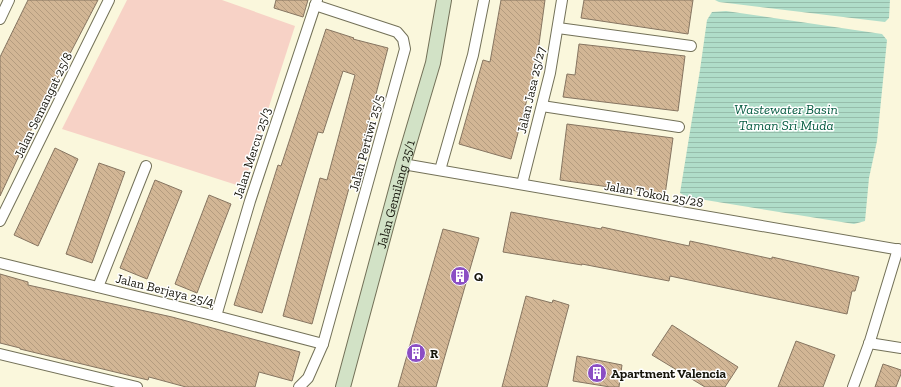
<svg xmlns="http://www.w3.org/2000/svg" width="901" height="387" font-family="'Zilla Slab',serif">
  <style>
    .pitch { fill: #f7d2c6 }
    .water { fill: url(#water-rules) }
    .building { fill: url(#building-back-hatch); stroke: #867561 }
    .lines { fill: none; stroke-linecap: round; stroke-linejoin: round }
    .street-casing { stroke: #737158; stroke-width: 12 }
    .secondary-casing { stroke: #737158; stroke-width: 16 }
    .street { stroke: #fff; stroke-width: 10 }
    .secondary { stroke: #d2e2c6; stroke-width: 14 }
    .labels { text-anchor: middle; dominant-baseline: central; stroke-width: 3; stroke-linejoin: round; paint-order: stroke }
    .street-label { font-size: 13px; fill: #16150b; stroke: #fff }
    .poi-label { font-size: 13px; font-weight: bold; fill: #16150b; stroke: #fff; text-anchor: start }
    .water-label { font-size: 14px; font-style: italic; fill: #055b41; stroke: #fff }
  </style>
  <defs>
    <pattern id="water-rules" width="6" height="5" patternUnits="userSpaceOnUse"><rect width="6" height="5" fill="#b0ddc9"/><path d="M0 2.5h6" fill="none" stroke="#97bdab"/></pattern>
    <pattern id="building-back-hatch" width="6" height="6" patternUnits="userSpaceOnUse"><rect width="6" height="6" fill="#d2b695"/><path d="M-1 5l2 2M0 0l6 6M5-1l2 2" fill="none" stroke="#b49c7f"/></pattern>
  </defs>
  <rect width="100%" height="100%" fill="#faf7dc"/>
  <polygon class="pitch" points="127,0 222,0 295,26 243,187 62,129"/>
  <g class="water">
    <polygon points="715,0 890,0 889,18 885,22 719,2"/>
    <polygon points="726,11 882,34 887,40 877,141 869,178 865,221 854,224 687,197 680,193 700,70 707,20 712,12"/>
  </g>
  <g class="building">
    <polygon points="28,0 98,0 39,113 0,196 0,57"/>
    <polygon points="276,0 308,0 303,17 274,8"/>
    <polygon points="501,0 545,0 536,66 511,159 459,144 483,60 490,62"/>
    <polygon points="584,0 693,0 688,34 581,18"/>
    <polygon points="326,29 354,38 353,39 388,48 354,178 352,177 312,324 283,316 320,178 327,180 355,75 343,71 323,133 318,132 262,313 234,305 278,165 281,166"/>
    <polygon points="579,44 685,56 678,111 563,97 567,74 575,75"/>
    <polygon points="567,124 673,138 665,195 560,180"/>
    <polygon points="55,148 78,159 38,246 14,235"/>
    <polygon points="99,163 125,172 92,263 66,254"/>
    <polygon points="155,180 182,191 147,279 120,268"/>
    <polygon points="209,195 231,204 197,293 175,284"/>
    <polygon points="511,212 601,229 602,227 689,246 690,241 772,259 772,257 859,277 855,291 852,291 847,314 670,276 669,281 582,264 582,265 503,252"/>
    <polygon points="443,229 479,238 436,387 398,387"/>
    <polygon points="0,274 28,282 28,285 172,317 300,352 292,381 259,372 255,387 186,387 149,377 148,380 20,349 20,348 0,343"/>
    <polygon points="526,296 552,303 553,300 569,305 547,387 502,387"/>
    <polygon points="672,325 738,367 725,387 705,387 652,355"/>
    <polygon points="796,341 835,355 823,387 778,387"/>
    <polygon points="577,356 622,365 619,387 610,387 573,381"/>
    <polygon points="883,364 901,370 901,374 896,387 875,387"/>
  </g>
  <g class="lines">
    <g class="street-casing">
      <g id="street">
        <polyline points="0,19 9,0"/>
        <polyline points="558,28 691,46"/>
        <polyline points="542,106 679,127"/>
        <polyline points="403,164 901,250"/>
        <polyline points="440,170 473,55 484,0"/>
        <polyline points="522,184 550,73 562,0"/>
        <polyline points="0,221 109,0"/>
        <polyline points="0,263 216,316 323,344"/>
        <polyline points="98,287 146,166"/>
        <polyline points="216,316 250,201 317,0"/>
        <polyline points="869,343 901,348"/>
        <polyline points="0,354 137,387"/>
        <polyline points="299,387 308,378 323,344 405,49 403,39 397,32 315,5"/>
        <polyline points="853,387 870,341 898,249"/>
      </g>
    </g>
    <g class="secondary-casing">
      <g id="secondary">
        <path id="s1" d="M 343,387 L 403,164 L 433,63 L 444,0"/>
      </g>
    </g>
    <use href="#street" class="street"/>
    <use href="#secondary" class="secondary"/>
  </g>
  <defs>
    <g id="building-disc" transform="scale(1)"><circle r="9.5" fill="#8b4ec4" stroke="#fff"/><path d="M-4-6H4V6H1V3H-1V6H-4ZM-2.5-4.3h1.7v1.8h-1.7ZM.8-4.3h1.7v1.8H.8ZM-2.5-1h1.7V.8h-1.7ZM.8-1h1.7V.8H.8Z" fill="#fff"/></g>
  </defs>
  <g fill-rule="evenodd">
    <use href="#building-disc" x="460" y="276"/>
    <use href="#building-disc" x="416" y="353"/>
    <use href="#building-disc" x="597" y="373"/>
  </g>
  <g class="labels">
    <g class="street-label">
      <text transform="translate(531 90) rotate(-77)">Jalan Jasa 25/27</text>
      <text transform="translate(43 105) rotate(-64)">Jalan Semangat 25/8</text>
      <text transform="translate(366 143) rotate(-75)">Jalan Pertiwi 25/5</text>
      <text transform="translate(252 153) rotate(-72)">Jalan Mercu 25/3</text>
      <text stroke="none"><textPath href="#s1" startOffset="200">Jalan Gemilang 25/1</textPath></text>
      <text transform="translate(654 194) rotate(10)">Jalan Tokoh 25/28</text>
      <text transform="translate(165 290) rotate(14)">Jalan Berjaya 25/4</text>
    </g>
    <g class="poi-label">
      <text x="474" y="276">Q</text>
      <text x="430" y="353">R</text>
      <text x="611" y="373">Apartment Valencia</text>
    </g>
    <g class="water-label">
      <text x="786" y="109">Wastewater Basin<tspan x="786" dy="16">Taman Sri Muda</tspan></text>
    </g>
  </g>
</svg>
